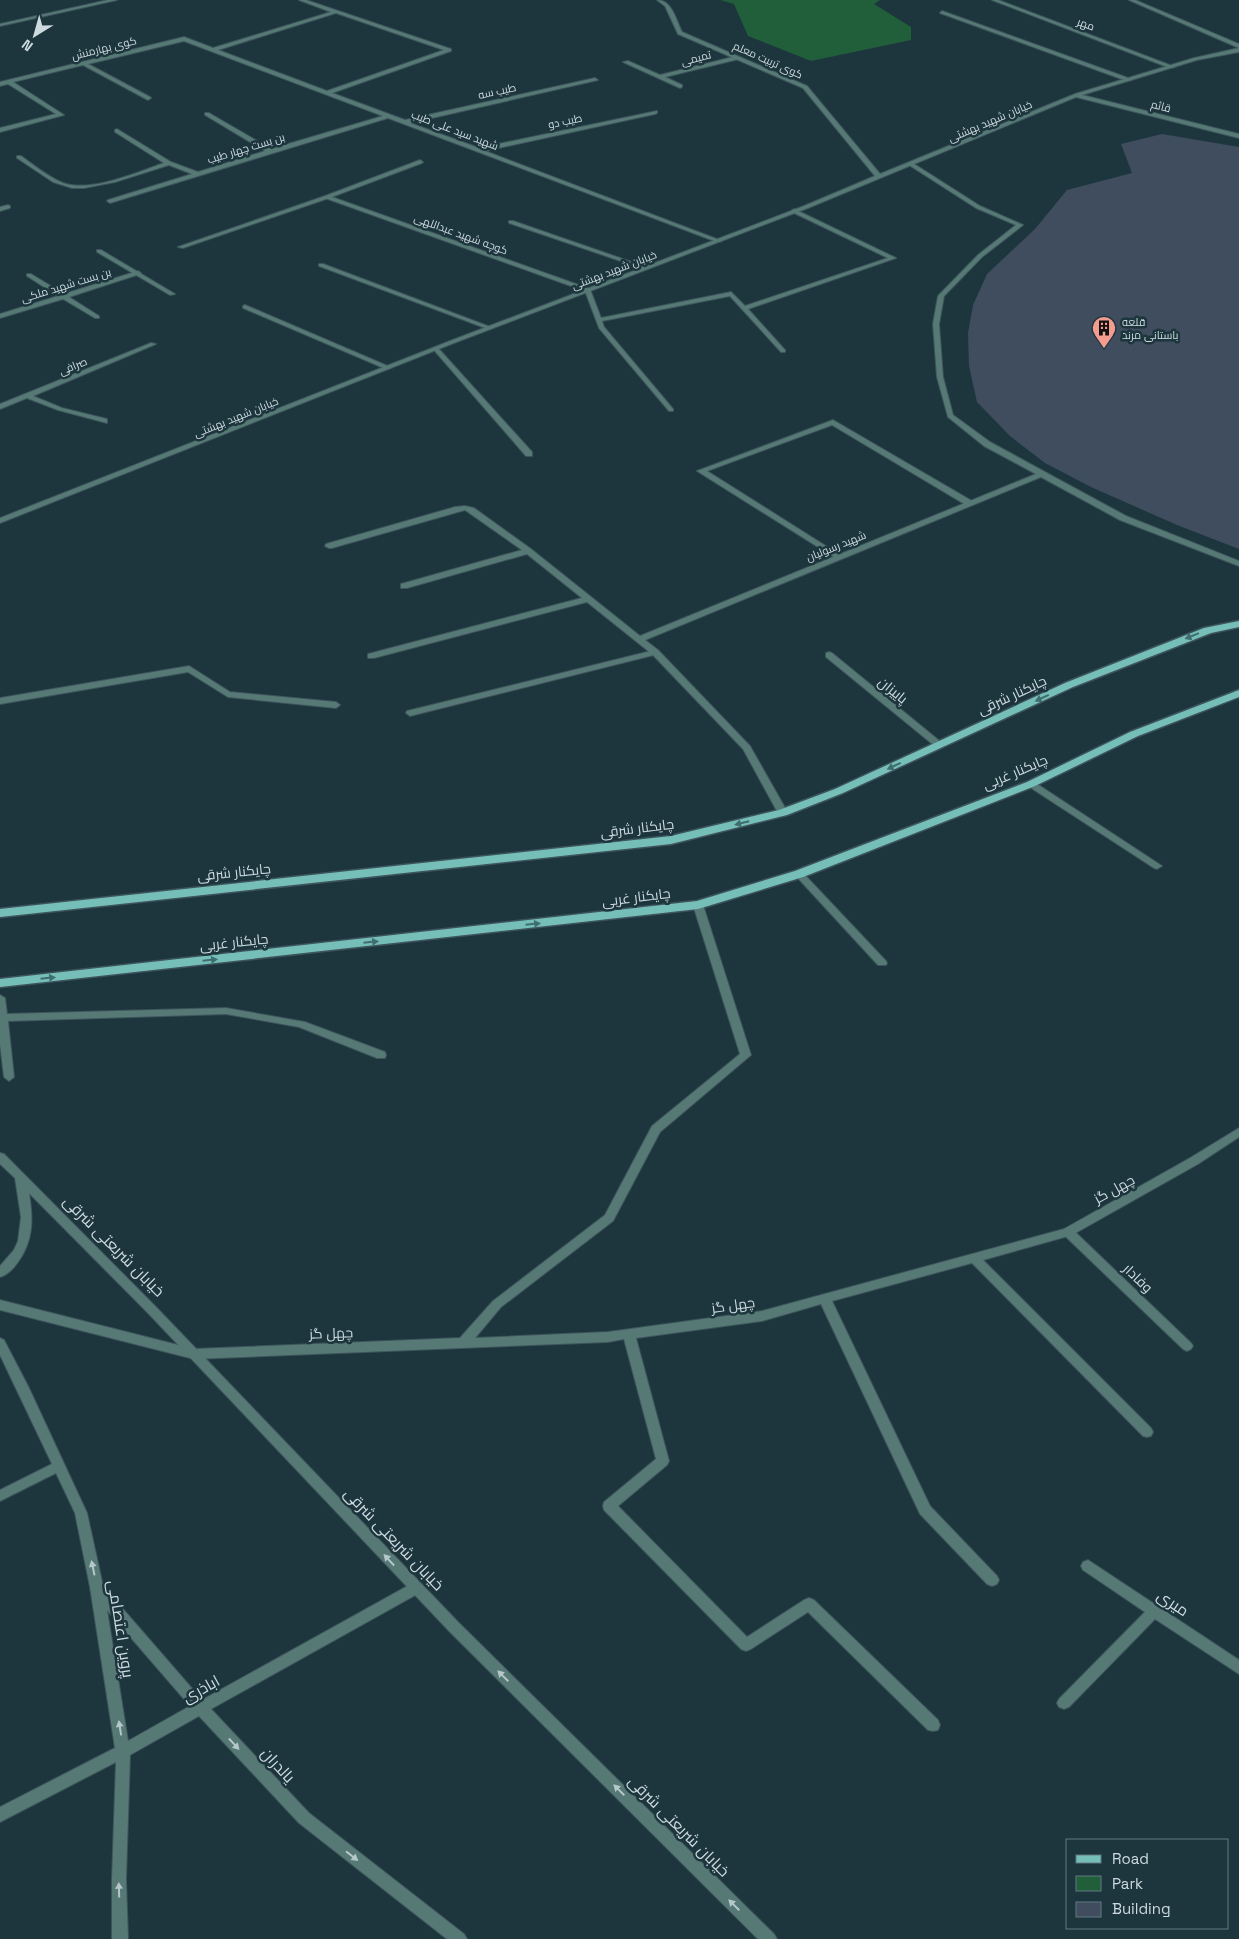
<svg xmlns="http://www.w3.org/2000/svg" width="1239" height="1939" font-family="'Space Grotesk',Cairo,sans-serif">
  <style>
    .green { fill: #215f3b }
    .building { fill: #3f4d5e }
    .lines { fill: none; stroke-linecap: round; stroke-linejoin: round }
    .service-casing { stroke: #3d545b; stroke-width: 2 }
    .minor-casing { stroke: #3d545b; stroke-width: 2 }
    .tertiary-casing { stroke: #3d545b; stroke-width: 2 }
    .primary-casing { stroke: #3d545b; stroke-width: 3 }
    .service { fill: #567975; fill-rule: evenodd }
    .minor { fill: #567975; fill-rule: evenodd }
    .tertiary { fill: #567975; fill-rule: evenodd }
    .primary { fill: #75bfb8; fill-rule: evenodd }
    .oneway { fill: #406d6f }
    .oneway2 { fill: #b5c7cb }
    .labels { text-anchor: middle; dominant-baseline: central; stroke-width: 5; stroke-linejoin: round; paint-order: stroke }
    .far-street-label { font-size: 11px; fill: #cddbe0; stroke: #1d363e }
    .far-poi-label { font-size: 11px; fill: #cddbe0; stroke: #1d363e; text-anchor: start }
    .street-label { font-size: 14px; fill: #cddbe0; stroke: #1d363e }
    .near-street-label { font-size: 16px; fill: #cddbe0; stroke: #1d363e }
  </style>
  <rect width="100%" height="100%" fill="#1d363e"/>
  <polygon class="green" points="720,0 880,0 874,4 911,27 911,40 811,61 748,36 734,4"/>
  <polygon class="building" points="1162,134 1239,147 1239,549 1177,525 1091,487 1045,463 1010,436 977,402 969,366 968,333 973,305 987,274 1035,229 1067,190 1132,173 1121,144"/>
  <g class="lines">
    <g class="service-casing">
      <g id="service">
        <polygon points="420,160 423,162 422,163 329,198 183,248 178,247 325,196"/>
        <polygon points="97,250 101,250 175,294 170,295 97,252"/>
        <polygon points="833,420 972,501 973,503 972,505 966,505 832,425 707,471 840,555 841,557 837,559 697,471"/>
        <polygon points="655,650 658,650 658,654 410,716 406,713 407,711"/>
        <polygon points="189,666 230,692 336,702 340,705 336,708 228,697 188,672 0,704 0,698"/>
        <polygon points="1068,1228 1072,1229 1191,1343 1193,1346 1191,1349 1187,1351 1183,1349 1064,1235 1062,1232 1064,1229"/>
      </g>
    </g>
    <g class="minor-casing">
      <g id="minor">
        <polygon points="108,0 117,0 0,26 0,24"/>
        <path d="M 299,0 L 306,0 L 451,49 L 451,51 L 332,93 L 405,120 L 595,78 L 598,80 L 410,123 L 479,148 L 657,111 L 657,113 L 655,114 L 485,151 L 722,241 L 717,242 L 388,118 L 110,203 L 107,201 L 108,200 L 192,174 L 169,165 L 115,182 L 84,188 L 72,188 L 53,182 L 17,158 L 17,156 L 21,156 C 34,165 48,177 63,183 C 91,193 138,172 164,163 L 115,132 L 115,130 L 117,129 L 171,162 L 198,172 L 265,151 L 205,115 L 205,113 L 209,113 L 271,149 L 383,116 L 184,41 L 88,64 L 150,97 L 151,98 L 148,100 L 83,65 L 13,82 L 64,115 L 0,132 L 0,128 L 56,114 L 8,84 L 0,86 L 0,82 L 184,37 L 213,48 L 331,12 ZM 336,13 L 444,50 L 327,91 L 218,50 Z"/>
        <polygon points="992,0 998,0 1175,67 1170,68"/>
        <polygon points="1129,0 1135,0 1239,44 1239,48"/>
        <polygon points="942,11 1131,79 1132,80 1127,81 940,13"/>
        <polygon points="737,56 739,59 665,77 682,85 682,87 680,88 623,62 628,61 660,75"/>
        <polygon points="911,162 980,206 1023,225 982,257 944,296 939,324 943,377 953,415 990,442 1126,516 1239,561 1239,566 1120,520 1041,477 645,640 658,650 750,746 788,813 783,816 778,813 743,749 652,654 587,602 374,658 368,658 368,654 582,598 527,554 407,588 401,588 401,584 522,550 465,510 332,548 329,548 325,546 326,544 455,507 465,506 474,508 531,549 640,636 1036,474 984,446 948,417 937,377 933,324 938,296 978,255 1016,225 976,208 909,165 909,163"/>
        <polygon points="325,196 329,196 590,289 601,318 731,292 745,306 888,258 792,212 791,211 794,209 896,258 748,309 785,350 785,352 781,352 730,296 602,321 604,327 673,409 673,411 669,411 599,328 585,291 325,198"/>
        <polygon points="8,205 10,206 10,208 0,211 0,207"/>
        <polygon points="509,221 513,221 649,268 644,269 509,223"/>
        <polygon points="319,264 323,264 493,328 488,329 319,266"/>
        <polygon points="138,271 141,273 140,274 69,297 99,316 99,318 95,318 63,299 0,318 0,314 58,296 27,276 27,274 31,274 64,294"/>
        <polygon points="245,305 390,367 391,368 386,369 243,308 243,306"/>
        <polygon points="151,343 156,344 33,396 62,408 107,419 107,423 58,410 27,398 0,409 0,404"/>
        <polygon points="434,348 438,348 532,452 532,456 526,456 434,350"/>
        <polygon points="829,652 832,653 942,743 943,745 942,747 936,747 826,657 826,653"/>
        <polygon points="1031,781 1034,782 1162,866 1157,869 1154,868 1028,786 1026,784 1028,782"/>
        <polygon points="799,871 802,872 886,961 887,963 886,965 878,965 796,876 794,874 796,872"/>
        <polygon points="698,902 703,905 751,1055 660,1132 613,1221 501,1307 475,1338 608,1332 762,1311 1064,1229 1190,1158 1239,1128 1239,1137 1198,1164 1072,1235 983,1260 1151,1428 1153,1432 1151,1436 1147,1437 1143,1436 972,1263 832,1301 930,1506 997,1576 999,1580 997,1584 992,1586 987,1584 920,1514 821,1304 762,1321 636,1338 669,1461 667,1465 618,1506 747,1637 804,1600 809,1598 814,1600 938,1720 940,1725 938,1730 933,1731 928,1730 808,1612 751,1649 746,1651 741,1649 604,1510 603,1506 604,1502 656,1459 624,1339 608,1342 194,1359 0,1310 0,1300 194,1349 460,1338 493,1301 605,1215 652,1126 740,1054 693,905"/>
        <polygon points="0,995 5,998 7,1014 226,1008 305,1022 385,1052 386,1055 385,1058 377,1058 299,1027 226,1014 8,1021 14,1077 9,1081 4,1077 0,1044"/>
        <path d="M 0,1338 L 4,1340 L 28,1386 L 87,1513 L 103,1586 L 202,1700 L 411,1584 L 416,1582 L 421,1584 L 423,1588 L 421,1592 L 211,1709 L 309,1813 L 464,1934 L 467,1939 L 447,1939 L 299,1823 L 199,1716 L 130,1755 L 126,1879 L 128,1939 L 112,1939 L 112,1879 L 116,1762 L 0,1822 L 0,1807 L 115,1748 L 90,1587 L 75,1513 L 56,1473 L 0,1501 L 0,1490 L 52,1464 L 0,1355 ZM 107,1610 L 190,1706 L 128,1741 Z"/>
        <polygon points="1088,1560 1239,1660 1239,1674 1155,1619 1069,1707 1064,1709 1059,1707 1057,1703 1059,1699 1145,1612 1083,1570 1081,1566 1083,1562"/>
      </g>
    </g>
    <g class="tertiary-casing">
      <g id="tertiary">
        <path d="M 657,0 C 672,0 676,20 682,32 L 807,86 L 880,174 L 1075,94 L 1194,58 L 1239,48 L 1239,52 L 1197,60 L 1082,95 L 1239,134 L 1239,138 L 1076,97 L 808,208 L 454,343 L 0,523 L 0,518 L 450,341 L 804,206 L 875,176 L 803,88 L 678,34 L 665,6 Z"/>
        <path d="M 0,1153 L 4,1154 L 156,1307 L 459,1623 L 774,1934 L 777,1939 L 758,1939 L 449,1631 L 148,1313 L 29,1193 C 33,1218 34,1240 18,1262 C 14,1268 7,1275 0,1277 L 0,1266 L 14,1250 L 18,1241 L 21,1217 L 15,1178 L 0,1164 Z"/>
      </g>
    </g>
    <g class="primary-casing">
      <g id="primary">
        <polygon points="1239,621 1239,627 1211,633 1073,687 843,793 787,815 671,844 0,917 0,909 671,836 779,810 835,789 1065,683 1204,628"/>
        <polygon points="1239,690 1239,697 1138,736 1035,786 803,877 698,909 0,987 0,979 697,901 795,871 1027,782 1130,732"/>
      </g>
    </g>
    <use href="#service" class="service"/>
    <use href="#minor" class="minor"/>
    <use href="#tertiary" class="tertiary"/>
    <use href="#primary" class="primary"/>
  </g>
  <defs><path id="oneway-solid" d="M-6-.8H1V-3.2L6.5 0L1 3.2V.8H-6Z" transform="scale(1.25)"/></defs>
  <g class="oneway">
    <use href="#oneway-solid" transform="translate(1192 636) rotate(158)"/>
    <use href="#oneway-solid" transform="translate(1042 698) rotate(155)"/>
    <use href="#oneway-solid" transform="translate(894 766) rotate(155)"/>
    <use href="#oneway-solid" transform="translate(742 823) rotate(166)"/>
    <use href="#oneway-solid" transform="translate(533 924) rotate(-6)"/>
    <use href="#oneway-solid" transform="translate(371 942) rotate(-6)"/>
    <use href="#oneway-solid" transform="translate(210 960) rotate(-6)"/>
    <use href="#oneway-solid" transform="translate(48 978) rotate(-6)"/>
  </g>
  <g class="oneway2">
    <use href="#oneway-solid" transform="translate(389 1560) rotate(-133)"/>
    <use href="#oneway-solid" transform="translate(93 1568) rotate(-102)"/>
    <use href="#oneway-solid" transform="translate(503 1676) rotate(-135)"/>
    <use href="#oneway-solid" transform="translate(120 1728) rotate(-99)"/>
    <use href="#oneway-solid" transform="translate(234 1744) rotate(47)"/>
    <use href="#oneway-solid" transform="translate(619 1790) rotate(-135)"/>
    <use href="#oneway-solid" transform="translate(352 1856) rotate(38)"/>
    <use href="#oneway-solid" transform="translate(119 1890) rotate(-92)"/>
    <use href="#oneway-solid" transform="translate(734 1905) rotate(-135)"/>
  </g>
  <defs>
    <g id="building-pin" transform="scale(1.25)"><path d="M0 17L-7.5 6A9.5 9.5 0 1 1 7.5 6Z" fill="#f59c91" stroke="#1d363e"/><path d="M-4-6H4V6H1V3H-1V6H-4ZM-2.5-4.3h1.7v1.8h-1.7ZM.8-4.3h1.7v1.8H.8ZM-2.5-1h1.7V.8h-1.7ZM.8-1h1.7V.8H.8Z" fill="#111"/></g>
  </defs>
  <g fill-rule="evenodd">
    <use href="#building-pin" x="1104" y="328"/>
  </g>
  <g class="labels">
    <g class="far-street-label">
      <text transform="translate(1086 24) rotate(20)">مهر</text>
      <text transform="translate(104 48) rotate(-14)">کوی بهارمنش</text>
      <text transform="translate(696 58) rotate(-15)">تمیمی</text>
      <text transform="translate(768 60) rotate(24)">کوی تربیت معلم</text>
      <text transform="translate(497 91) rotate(-12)">طیب سه</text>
      <text transform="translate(1161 106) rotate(14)">قائم</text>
      <text transform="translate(565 121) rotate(-12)">طیب دو</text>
      <text transform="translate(990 121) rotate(-23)">خیابان شهید بهشتی</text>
      <text transform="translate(455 130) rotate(21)">شهید سید علی طیب</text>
      <text transform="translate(246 148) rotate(-17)">بن بست چهار طیب</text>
      <text transform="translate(461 234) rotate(20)">کوچه شهید عبداللهی</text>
      <text transform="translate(614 270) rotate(-21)">خیابان شهید بهشتی</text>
      <text transform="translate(66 285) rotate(-17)">بن بست شهید ملکی</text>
      <text transform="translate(73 366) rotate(-22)">صرافی</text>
      <text transform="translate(236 417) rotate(-22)">خیابان شهید بهشتی</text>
      <text transform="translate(836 546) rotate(-22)">شهید رسولیان</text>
    </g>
    <g class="far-poi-label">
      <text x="1122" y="322">قلعه<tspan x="1122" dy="13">باستانی مرند</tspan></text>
    </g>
    <g class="street-label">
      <text transform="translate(893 690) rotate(39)">پاییزان</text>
      <text transform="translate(1012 695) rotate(-25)">چایکنار شرقی</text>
      <text transform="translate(1015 772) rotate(-23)">چایکنار غربی</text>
      <text transform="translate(637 828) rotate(-7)">چایکنار شرقی</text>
      <text transform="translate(234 872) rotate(-6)">چایکنار شرقی</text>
      <text transform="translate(636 897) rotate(-7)">چایکنار غربی</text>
      <text transform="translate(234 942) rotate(-6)">چایکنار غربی</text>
      <text transform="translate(1114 1189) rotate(-29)">چهل گز</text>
      <text transform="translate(1138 1278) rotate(44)">وفادار</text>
      <text transform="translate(733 1305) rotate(-8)">چهل گز</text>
      <text transform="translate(331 1333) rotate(-2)">چهل گز</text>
    </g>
    <g class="near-street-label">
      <text transform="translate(114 1246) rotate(45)">خیابان شریعتی شرقی</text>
      <text transform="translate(394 1539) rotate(46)">خیابان شریعتی شرقی</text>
      <text transform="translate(1173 1603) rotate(34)">میری</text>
      <text transform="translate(121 1629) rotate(81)">پروین اعتصامی</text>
      <text transform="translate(201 1689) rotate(-29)">اباذری</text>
      <text transform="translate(278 1765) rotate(47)">یالدران</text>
      <text transform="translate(679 1826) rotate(45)">خیابان شریعتی شرقی</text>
    </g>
  </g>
  <rect x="1066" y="1839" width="162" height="90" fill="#1d363e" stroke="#63787f"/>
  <rect x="1076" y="1855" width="25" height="8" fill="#75bfb8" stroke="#63787f"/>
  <text x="1112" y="1864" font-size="15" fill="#cddbe0">Road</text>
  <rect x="1076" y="1876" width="25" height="15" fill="#215f3b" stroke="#63787f"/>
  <text x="1112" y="1889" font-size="15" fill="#cddbe0">Park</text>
  <rect x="1076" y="1902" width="25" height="15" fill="#3f4d5e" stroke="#63787f"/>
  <text x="1112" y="1914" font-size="15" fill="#cddbe0">Building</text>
  <g transform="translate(35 35) rotate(217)" stroke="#1d363e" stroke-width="4" paint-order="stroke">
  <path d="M0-4L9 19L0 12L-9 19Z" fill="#cddbe0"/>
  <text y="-8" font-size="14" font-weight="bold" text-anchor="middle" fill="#cddbe0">N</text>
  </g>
</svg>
